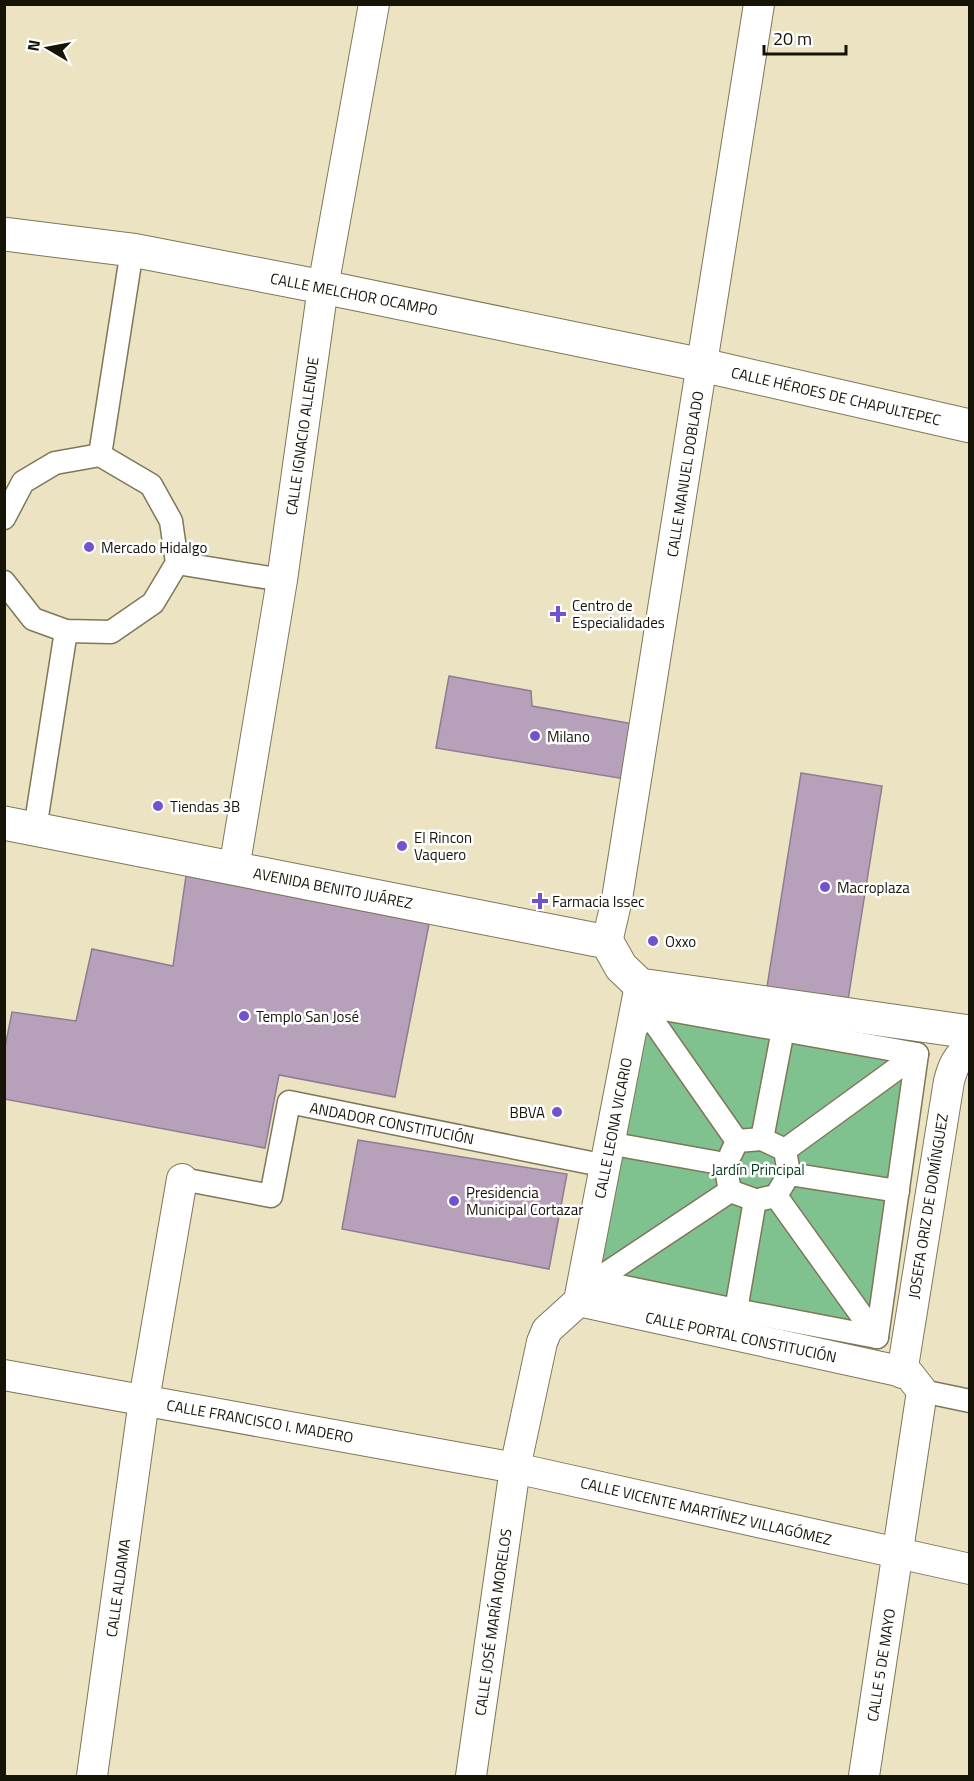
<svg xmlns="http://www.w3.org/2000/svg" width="974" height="1781" font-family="'Titillium Web',sans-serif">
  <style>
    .green { fill: #7fc18f }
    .building { fill: #b7a0b9; stroke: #917b93; stroke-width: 1.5 }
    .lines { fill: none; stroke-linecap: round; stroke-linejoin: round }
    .pedestrian-casing { stroke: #7e7759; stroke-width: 25 }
    .minor-casing { stroke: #7e7759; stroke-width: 32 }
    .tertiary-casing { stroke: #7e7759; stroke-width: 35 }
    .pedestrian { stroke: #fff; stroke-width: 22 }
    .minor { stroke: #fff; stroke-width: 30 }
    .tertiary { stroke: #fff; stroke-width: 33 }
    .poi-dot { fill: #7053cd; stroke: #fff; stroke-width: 2 }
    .labels { text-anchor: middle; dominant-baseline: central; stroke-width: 5; stroke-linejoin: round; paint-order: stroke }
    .street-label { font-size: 15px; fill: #161307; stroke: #fff }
    .poi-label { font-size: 15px; fill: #161307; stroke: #fff; text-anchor: start }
    .park-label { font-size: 15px; fill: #073e1d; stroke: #fff }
  </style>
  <rect width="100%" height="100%" fill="#ebe3c2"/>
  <polygon class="green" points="642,1005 917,1054 877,1337 595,1281"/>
  <g class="building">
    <polygon points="449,676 531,691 532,706 634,724 625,779 436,748"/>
    <polygon points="801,773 882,786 848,1000 767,987"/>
    <polygon points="186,876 429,924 395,1097 279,1075 265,1148 4,1099 4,1052 12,1012 76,1021 92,949 173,966"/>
    <polygon points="358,1140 567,1174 549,1269 342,1229"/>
  </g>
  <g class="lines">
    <g class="pedestrian-casing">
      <g id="pedestrian">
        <polyline points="100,455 132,250"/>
        <polyline points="4,518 23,482 55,463 100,455 151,485 171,521 177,563 153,603 111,632 66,631 33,619 4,582"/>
        <polyline points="177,563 282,580"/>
        <polyline points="35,829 66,631"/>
        <polyline points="642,1005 737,1141"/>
        <polyline points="639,1025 642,1005 917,1054 877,1337 736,1310"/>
        <polyline points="762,1139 783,1030"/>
        <polyline points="619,1145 725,1164 730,1191 595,1281 736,1310 755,1200 730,1191"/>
        <polyline points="785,1150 917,1054"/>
        <polyline points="731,1154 737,1141 762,1139 785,1150 789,1174 776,1196 762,1199"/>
        <polyline points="789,1174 898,1191"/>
        <polyline points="182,1179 271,1196 289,1102 606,1166"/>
        <polyline points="776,1196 877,1337"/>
        <polyline points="922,1391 970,1401"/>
      </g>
    </g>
    <g class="minor-casing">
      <g id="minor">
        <polyline points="234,869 282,580 323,287 374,4"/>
        <polyline points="607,942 617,899 759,4"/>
        <polyline points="579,1301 908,1373 922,1391 864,1776"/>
        <path d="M 902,1373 L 949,1081 C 953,1066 957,1057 970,1047"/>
        <polyline points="4,1375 515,1468 970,1569"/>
        <polyline points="92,1776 144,1400 182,1179"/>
        <polyline points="471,1776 515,1468 542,1342 547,1330 579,1301 640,985"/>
      </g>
    </g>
    <g class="tertiary-casing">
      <g id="tertiary">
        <polyline points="4,234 132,250 323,287 702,365 970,426"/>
        <polyline points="4,823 607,942 621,967 640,985 970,1032"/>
      </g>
    </g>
    <use href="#pedestrian" class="pedestrian"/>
    <use href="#minor" class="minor"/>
    <use href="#tertiary" class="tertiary"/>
  </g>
  <g class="poi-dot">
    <circle cx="89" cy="547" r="6"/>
    <path d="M555 605h6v6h6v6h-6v6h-6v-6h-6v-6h6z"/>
    <circle cx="535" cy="736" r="6"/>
    <circle cx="158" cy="806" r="6"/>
    <circle cx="402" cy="846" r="6"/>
    <circle cx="825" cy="887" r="6"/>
    <path d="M537 892h6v6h6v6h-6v6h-6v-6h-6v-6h6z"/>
    <circle cx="653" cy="941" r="6"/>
    <circle cx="244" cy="1016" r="6"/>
    <circle cx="557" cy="1112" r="6"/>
    <circle cx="454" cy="1201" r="6"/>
  </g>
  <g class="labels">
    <g class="street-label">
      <text transform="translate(354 294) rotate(11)">CALLE MELCHOR OCAMPO</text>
      <text transform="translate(836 396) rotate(13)">CALLE HÉROES DE CHAPULTEPEC</text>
      <text transform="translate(302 436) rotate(-82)">CALLE IGNACIO ALLENDE</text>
      <text transform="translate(685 474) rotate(-81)">CALLE MANUEL DOBLADO</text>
      <text transform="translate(333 888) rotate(11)">AVENIDA BENITO JUÁREZ</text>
      <text transform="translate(392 1123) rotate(11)">ANDADOR CONSTITUCIÓN</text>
      <text transform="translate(613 1128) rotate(-79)">CALLE LEONA VICARIO</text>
      <text transform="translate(928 1206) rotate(-81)">JOSEFA ORIZ DE DOMÍNGUEZ</text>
      <text transform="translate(741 1337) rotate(12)">CALLE PORTAL CONSTITUCIÓN</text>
      <text transform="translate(260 1421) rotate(10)">CALLE FRANCISCO I. MADERO</text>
      <text transform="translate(706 1511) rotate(13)">CALLE VICENTE MARTÍNEZ VILLAGÓMEZ</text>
      <text transform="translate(118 1588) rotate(-82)">CALLE ALDAMA</text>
      <text transform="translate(493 1622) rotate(-82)">CALLE JOSÉ MARÍA MORELOS</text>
      <text transform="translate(881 1665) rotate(-81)">CALLE 5 DE MAYO</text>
    </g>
    <g class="poi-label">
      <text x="101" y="547">Mercado Hidalgo</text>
      <text x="572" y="605">Centro de<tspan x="572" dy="17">Especialidades</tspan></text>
      <text x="547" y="736">Milano</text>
      <text x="170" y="806">Tiendas 3B</text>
      <text x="414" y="837">El Rincon<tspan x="414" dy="17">Vaquero</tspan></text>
      <text x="837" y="887">Macroplaza</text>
      <text x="552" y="901">Farmacia Issec</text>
      <text x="665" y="941">Oxxo</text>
      <text x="256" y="1016">Templo San José</text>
      <text x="545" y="1112" text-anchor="end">BBVA</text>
      <text x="466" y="1192">Presidencia<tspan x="466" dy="17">Municipal Cortazar</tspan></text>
    </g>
    <g class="park-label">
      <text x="758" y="1169">Jardín Principal</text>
    </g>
  </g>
  <rect width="974" height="1781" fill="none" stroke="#161307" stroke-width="12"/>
  <g transform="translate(48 48) rotate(280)" stroke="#ffffff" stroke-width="4.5" paint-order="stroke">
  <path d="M0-4.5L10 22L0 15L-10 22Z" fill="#161307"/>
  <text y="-9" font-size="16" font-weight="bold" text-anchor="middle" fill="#161307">N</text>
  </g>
  <path d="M764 45v9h82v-9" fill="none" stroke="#161307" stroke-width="3"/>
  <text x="773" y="45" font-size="18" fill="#161307" stroke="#ffffff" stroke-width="4.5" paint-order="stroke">20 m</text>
</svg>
